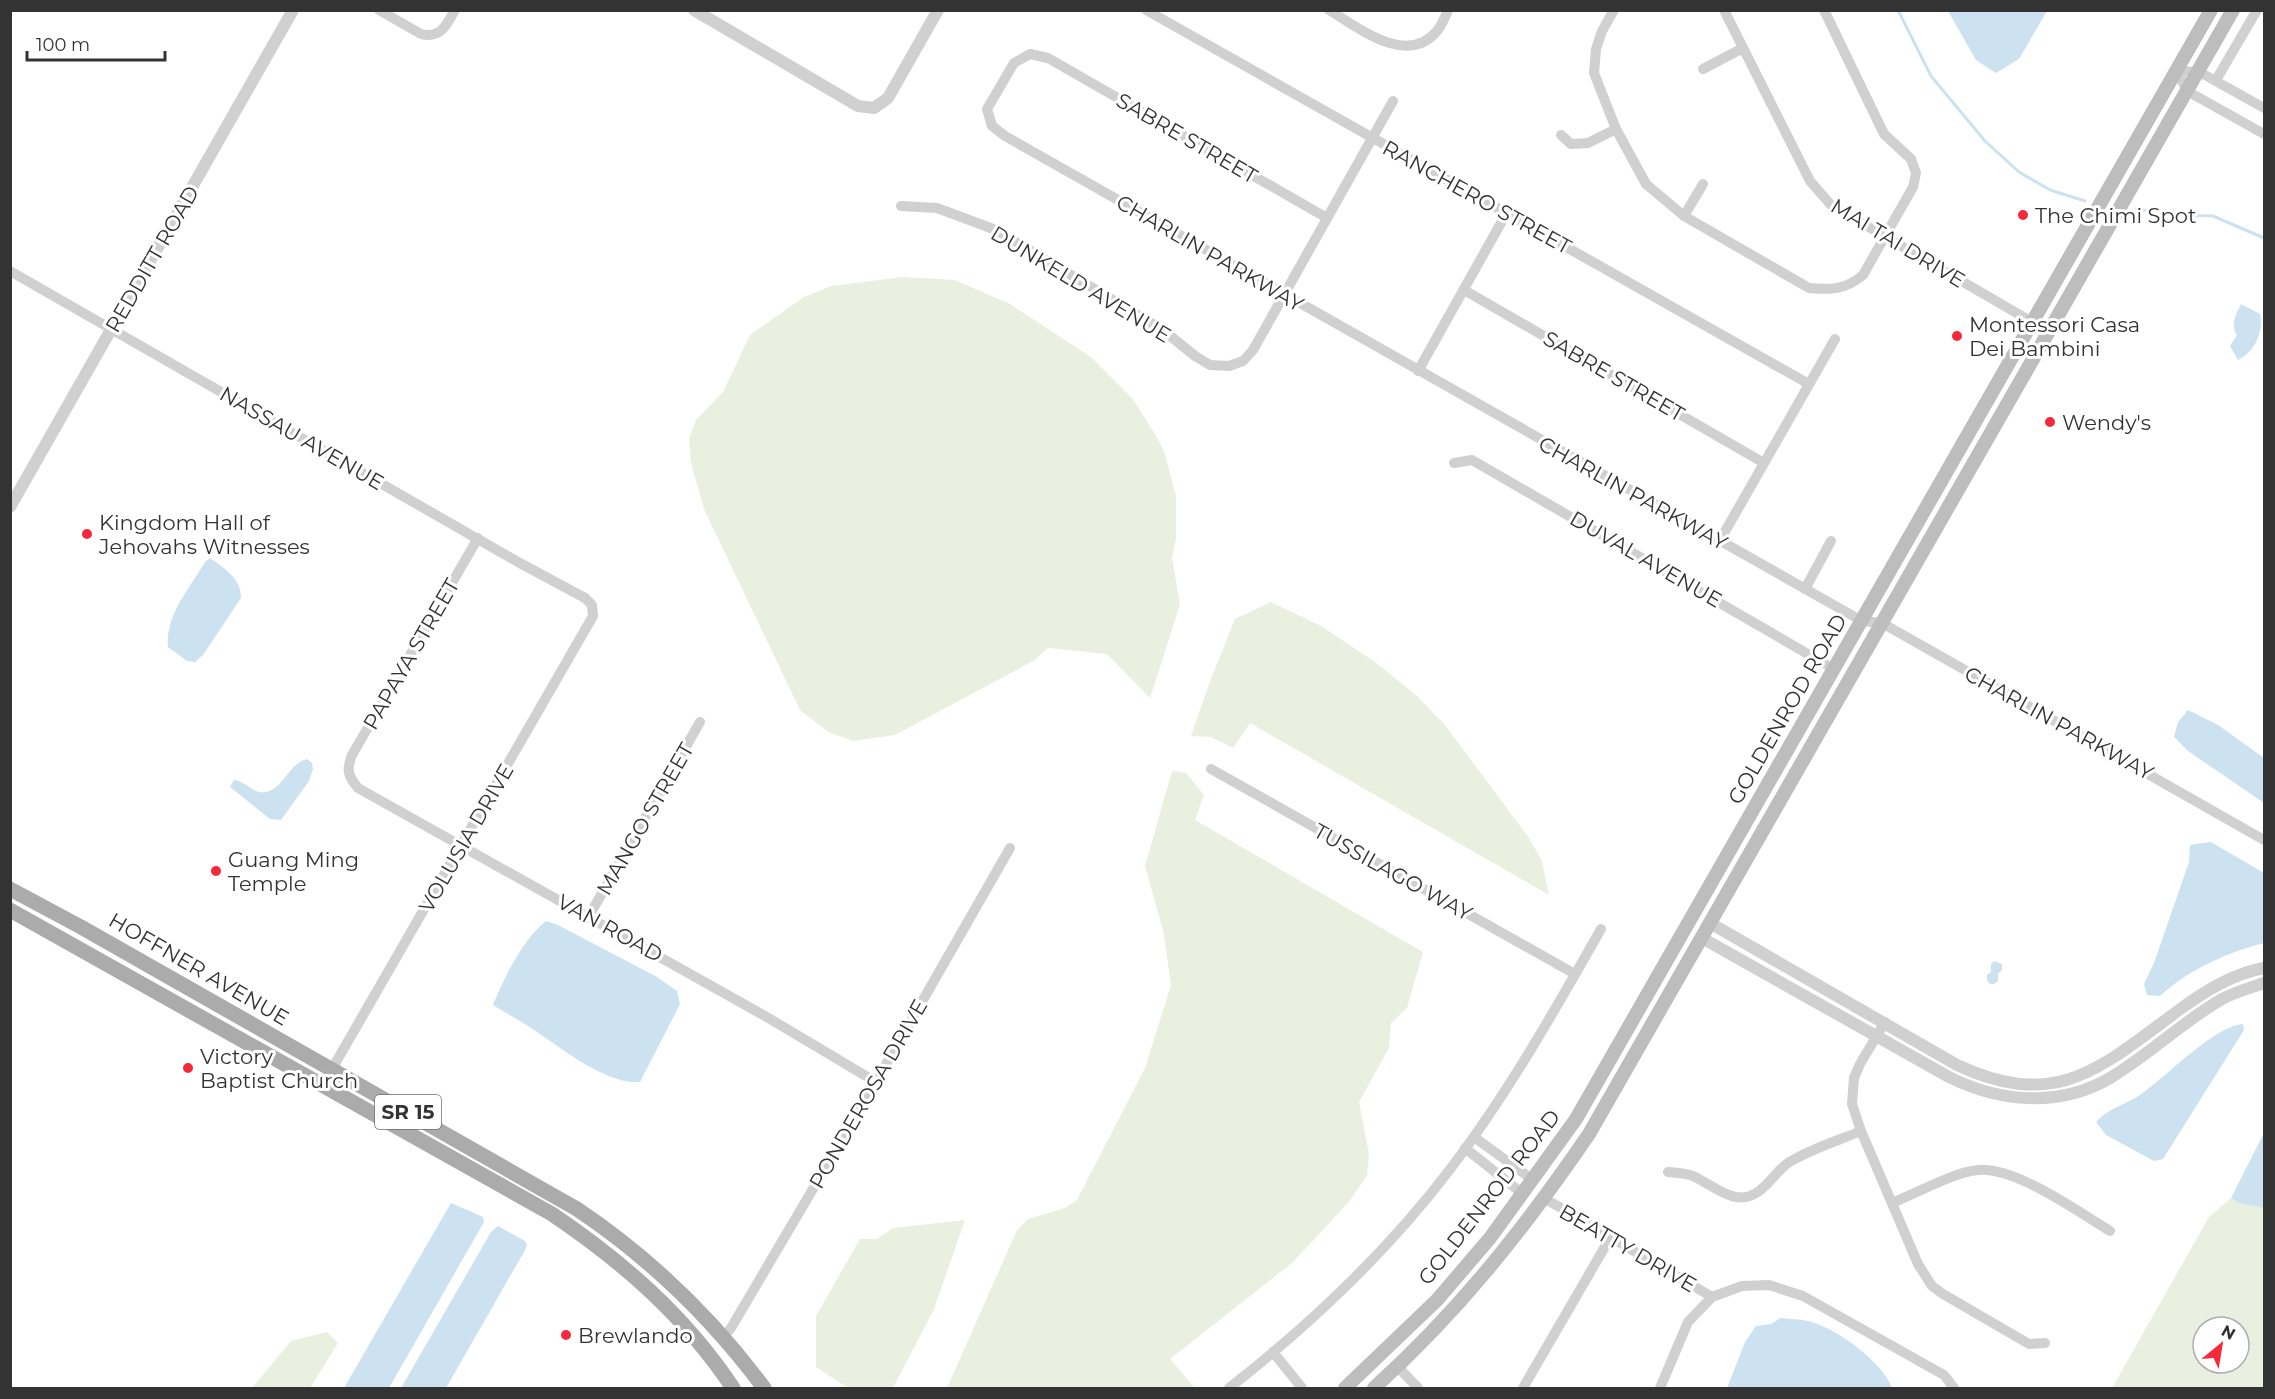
<svg xmlns="http://www.w3.org/2000/svg" width="2275" height="1399" font-family="Montserrat,sans-serif">
  <style>
    .green { fill: #e9f0e0; fill-rule: evenodd }
    .water { fill: #cce2f0 }
    .lines { fill: none; stroke-linecap: round; stroke-linejoin: round }
    .stream { stroke: #cce2f0; stroke-width: 3 }
    .minor { stroke: #d0d0d0; stroke-width: 10 }
    .tertiary { stroke: #d0d0d0; stroke-width: 12 }
    .secondary { stroke: #bdbdbd; stroke-width: 14 }
    .primary { stroke: #ababab; stroke-width: 15 }
    .poi-dot { fill: #f42a3a; stroke: #fff; stroke-width: 2 }
    .labels { text-anchor: middle; dominant-baseline: central; stroke-width: 6; stroke-linejoin: round; paint-order: stroke }
    .shield { fill: #fff; stroke: #707070; stroke-width: 1.5 }
    .shield-label { font-size: 20px; font-weight: bold; fill: #333 }
    .street-label { font-size: 21px; fill: #333; stroke: #fff }
    .poi-label { font-size: 21px; fill: #333; stroke: #fff; text-anchor: start }
  </style>
  <rect width="100%" height="100%" fill="#fff"/>
  <g class="green">
    <polygon points="904,277 955,280 1010,304 1091,357 1132,398 1152,429 1164,451 1176,496 1176,539 1172,558 1180,605 1150,698 1107,654 1048,648 1033,661 895,735 853,741 828,732 800,710 704,509 691,463 689,438 696,420 723,392 750,335 804,297 831,286"/>
    <polygon points="1271,602 1321,626 1375,662 1417,696 1445,725 1529,838 1542,861 1549,895 1250,723 1233,748 1211,737 1191,736 1209,684 1235,619"/>
    <polygon points="1172,771 1186,773 1204,795 1195,820 1423,952 1407,1008 1391,1023 1389,1048 1359,1102 1369,1154 1367,1176 1348,1203 1292,1263 1170,1359 1195,1388 947,1388 1017,1230 1028,1219 1065,1208 1077,1200 1145,1068 1171,985 1163,930 1145,866"/>
    <path d="M 2231,1198 L 2239,1203 L 2264,1208 L 2264,1388 L 2112,1388 L 2209,1217 ZM 2203,1327 L 2239,1327 L 2239,1363 L 2203,1363 Z"/>
    <polygon points="965,1220 934,1309 893,1388 848,1388 816,1367 816,1316 860,1239 877,1239 893,1228"/>
    <polygon points="327,1332 338,1343 310,1388 252,1388 291,1341"/>
  </g>
  <g class="water">
    <polygon points="1948,11 2047,11 2019,59 1996,73 1976,60"/>
    <path d="M 2241,304 L 2260,314 C 2264,331 2255,352 2238,360 L 2230,346 L 2237,335 C 2230,325 2236,314 2241,304 Z"/>
    <path d="M 210,558 C 225,569 241,578 241,598 L 203,655 L 195,662 L 187,661 L 168,647 C 165,615 190,588 205,562 Z"/>
    <polygon points="2188,710 2218,725 2264,758 2264,803 2188,751 2174,737 2178,722"/>
    <path d="M 307,759 L 312,763 L 313,769 L 309,781 L 281,820 L 270,819 L 230,787 L 234,780 C 246,781 254,795 266,792 C 284,788 288,764 307,759 Z"/>
    <path d="M 2211,842 L 2264,873 L 2264,943 C 2228,952 2188,970 2160,996 L 2147,995 L 2144,984 L 2154,963 L 2189,862 L 2190,845 Z"/>
    <path d="M 546,921 L 558,925 L 657,977 L 677,991 L 680,1004 L 640,1082 C 604,1085 555,1043 525,1024 C 515,1018 504,1012 493,1005 C 504,978 523,939 546,921 Z"/>
    <polygon points="1994,961 2002,964 2002,970 1998,974 1998,981 1994,984 1990,984 1987,980 1987,975 1991,972 1991,964"/>
    <path d="M 2243,1024 L 2244,1030 L 2163,1159 L 2154,1161 L 2106,1135 L 2096,1122 C 2108,1108 2125,1105 2140,1095 C 2165,1078 2214,1026 2243,1024 Z"/>
    <polygon points="2264,1133 2264,1208 2239,1203 2231,1198"/>
    <polygon points="451,1203 483,1217 484,1222 389,1388 344,1388"/>
    <polygon points="498,1226 525,1241 527,1245 525,1250 446,1388 401,1388 491,1232"/>
    <path d="M 1780,1318 C 1789,1319 1799,1319 1808,1321 C 1835,1327 1883,1362 1892,1388 L 1727,1388 L 1745,1342 L 1756,1326 L 1771,1324 Z"/>
  </g>
  <g class="lines">
    <g class="stream">
      <polyline points="1898,10 1931,76 1985,141 2019,172 2050,190 2085,201"/>
      <polyline points="2136,209 2177,215 2213,216 2264,238"/>
    </g>
    <g class="minor">
      <path d="M 379,10 L 421,34 C 440,39 447,25 455,10"/>
      <polyline points="1146,10 1809,384"/>
      <path d="M 1329,10 C 1359,28 1407,67 1437,31 C 1442,25 1445,17 1448,10"/>
      <path d="M 1614,10 L 1602,31 L 1596,49 L 1594,73 L 1616,129 L 1646,184 L 1684,216 L 1809,288 C 1831,290 1845,290 1863,275 L 1913,187 L 1916,173 L 1911,159 L 1884,134 L 1824,10"/>
      <polyline points="1724,10 1810,181 1831,205 2032,322"/>
      <polyline points="1703,69 1743,48"/>
      <polyline points="2177,71 2187,91 2264,134"/>
      <polyline points="2177,71 2198,72 2205,75 2264,108"/>
      <polyline points="2216,80 2257,10"/>
      <polyline points="1561,135 1571,144 1588,143 1616,129"/>
      <polyline points="901,206 937,208 996,230 1163,330 1195,356 1210,365 1229,366 1243,361 1253,350 1393,101"/>
      <polyline points="1684,216 1703,184"/>
      <polyline points="1327,218 1048,58 1030,54 1014,63 987,109 992,126 1005,136 1862,621 1882,623 2264,840"/>
      <polyline points="10,271 518,562 585,598 592,605 593,616 332,1069"/>
      <polyline points="1464,290 1764,463"/>
      <polyline points="1418,371 1506,214"/>
      <polyline points="1454,463 1472,460 1834,669"/>
      <path d="M 478,538 L 352,755 C 346,770 348,776 358,788 L 765,1016 L 876,1082"/>
      <polyline points="1719,542 1835,339"/>
      <polyline points="1805,589 1831,541"/>
      <polyline points="1211,769 1575,974"/>
      <polyline points="589,916 700,722"/>
      <polyline points="1885,1022 1860,1064 1854,1078 1852,1104 1861,1131 1918,1264 1932,1286 1943,1294 2029,1344 2045,1343"/>
      <polyline points="1474,1137 1533,1180"/>
      <polyline points="1465,1148 1523,1194"/>
      <path d="M 1668,1172 C 1676,1173 1687,1173 1695,1177 C 1708,1183 1722,1195 1736,1197 C 1761,1201 1771,1175 1788,1163 C 1810,1149 1837,1141 1861,1131"/>
      <polyline points="1544,1198 1712,1297"/>
      <path d="M 1892,1203 C 1915,1194 1954,1172 1978,1170 C 2016,1167 2077,1211 2110,1231"/>
      <polyline points="723,1337 731,1328 876,1082 1010,848"/>
      <polyline points="1273,1352 1302,1388"/>
      <polyline points="1398,1367 1418,1388"/>
      <path d="M 1229,1388 C 1311,1324 1388,1251 1451,1168 C 1508,1093 1555,1010 1601,929"/>
      <polyline points="1523,1388 1610,1238"/>
      <polyline points="1660,1388 1688,1322 1712,1297 1742,1286 1769,1285 1803,1296 1944,1375 1954,1388"/>
    </g>
    <g class="tertiary">
      <polyline points="694,10 858,106 874,108 888,98 938,10"/>
      <polyline points="10,507 293,10"/>
      <path d="M 1710,923 L 1957,1065 C 2058,1112 2101,1067 2179,1010 C 2205,991 2232,974 2264,968"/>
      <path d="M 1702,938 L 1949,1077 C 1999,1102 2059,1108 2110,1078 C 2149,1055 2182,1022 2222,999 C 2235,992 2250,988 2264,983"/>
    </g>
    <g class="secondary">
      <polyline points="1345,1388 1437,1300 1490,1238 1576,1119 2211,10"/>
      <path d="M 1374,1388 C 1459,1311 1524,1229 1589,1134 L 2233,10"/>
    </g>
    <g class="primary">
      <path d="M 10,889 L 81,927 L 577,1209 C 650,1258 712,1318 764,1388"/>
      <path d="M 10,910 L 552,1214 C 623,1262 685,1316 733,1388"/>
    </g>
  </g>
  <g class="poi-dot">
    <circle cx="2023" cy="215" r="6"/>
    <circle cx="1957" cy="336" r="6"/>
    <circle cx="2050" cy="422" r="6"/>
    <circle cx="87" cy="534" r="6"/>
    <circle cx="216" cy="871" r="6"/>
    <circle cx="188" cy="1068" r="6"/>
    <circle cx="566" cy="1335" r="6"/>
  </g>
  <g class="labels">
    <rect class="shield" x="375" y="1095" width="66" height="34" rx="4.5"/>
    <g class="shield-label">
      <text x="408" y="1112">SR 15</text>
    </g>
    <g class="street-label">
      <text transform="translate(1187 138) rotate(30)">SABRE STREET</text>
      <text transform="translate(1477 197) rotate(29)">RANCHERO STREET</text>
      <text transform="translate(1898 243) rotate(31)">MAI TAI DRIVE</text>
      <text transform="translate(1210 253) rotate(30)">CHARLIN PARKWAY</text>
      <text transform="translate(152 259) rotate(-60)">REDDITT ROAD</text>
      <text transform="translate(1081 284) rotate(31)">DUNKELD AVENUE</text>
      <text transform="translate(1614 376) rotate(30)">SABRE STREET</text>
      <text transform="translate(302 438) rotate(30)">NASSAU AVENUE</text>
      <text transform="translate(1633 493) rotate(29)">CHARLIN PARKWAY</text>
      <text transform="translate(1646 559) rotate(30)">DUVAL AVENUE</text>
      <text transform="translate(411 654) rotate(-60)">PAPAYA STREET</text>
      <text transform="translate(1787 709) rotate(-60)">GOLDENROD ROAD</text>
      <text transform="translate(2059 723) rotate(29)">CHARLIN PARKWAY</text>
      <text transform="translate(645 819) rotate(-60)">MANGO STREET</text>
      <text transform="translate(466 838) rotate(-60)">VOLUSIA DRIVE</text>
      <text transform="translate(1393 872) rotate(29)">TUSSILAGO WAY</text>
      <text transform="translate(610 928) rotate(29)">VAN ROAD</text>
      <text transform="translate(199 969) rotate(30)">HOFFNER AVENUE</text>
      <text transform="translate(868 1094) rotate(-60)">PONDEROSA DRIVE</text>
      <text transform="translate(1489 1197) rotate(-52)">GOLDENROD ROAD</text>
      <text transform="translate(1628 1248) rotate(30)">BEATTY DRIVE</text>
    </g>
    <g class="poi-label">
      <text x="2035" y="215">The Chimi Spot</text>
      <text x="1969" y="324">Montessori Casa<tspan x="1969" dy="24">Dei Bambini</tspan></text>
      <text x="2062" y="422">Wendy's</text>
      <text x="99" y="522">Kingdom Hall of<tspan x="99" dy="24">Jehovahs Witnesses</tspan></text>
      <text x="228" y="859">Guang Ming<tspan x="228" dy="24">Temple</tspan></text>
      <text x="200" y="1056">Victory<tspan x="200" dy="24">Baptist Church</tspan></text>
      <text x="578" y="1335">Brewlando</text>
    </g>
  </g>
  <rect width="2275" height="1399" fill="none" stroke="#333333" stroke-width="24"/>
  <g transform="translate(2221 1345) rotate(30)"><circle r="28" fill="#ffffff" stroke="#adadad" stroke-width="1.5"/>
  <path d="M0-4.5L10 22L0 15L-10 22Z" fill="#f42a3a"/>
  <text y="-9" font-size="16" font-weight="bold" text-anchor="middle" fill="#333333">N</text>
  </g>
  <path d="M27 51v9h138v-9" fill="none" stroke="#333333" stroke-width="3"/>
  <text x="36" y="51" font-size="18" fill="#333333" stroke="#ffffff" stroke-width="4.5" paint-order="stroke">100 m</text>
</svg>
